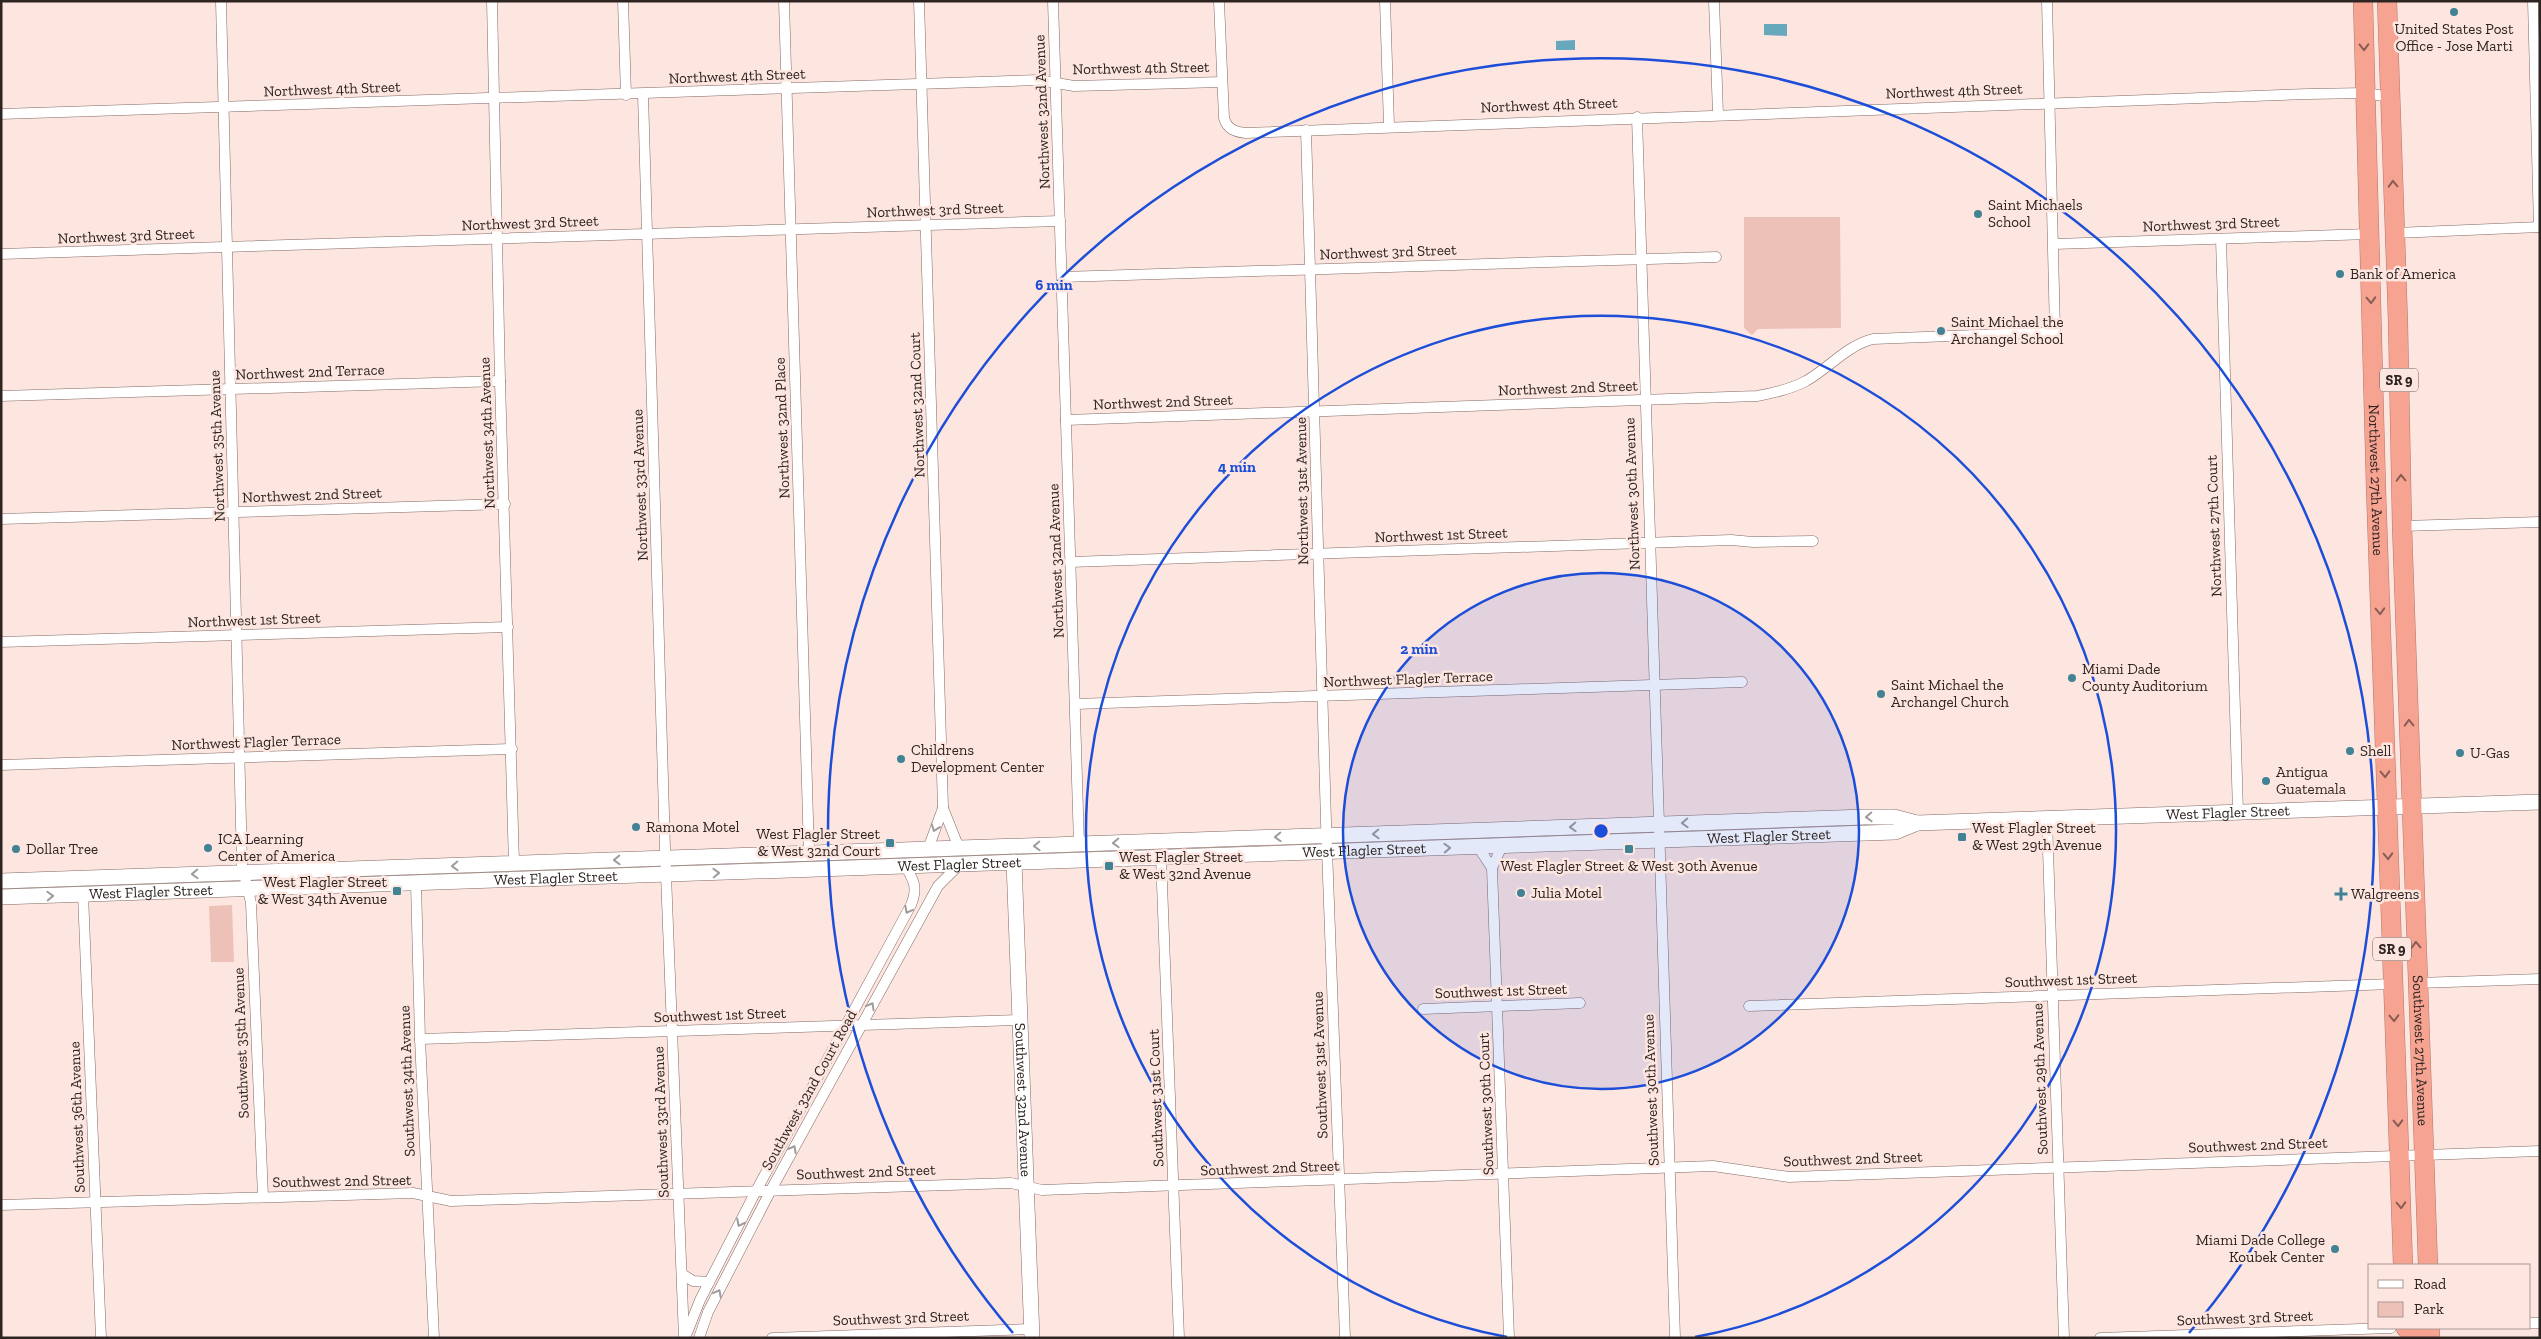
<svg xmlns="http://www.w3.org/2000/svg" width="2541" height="1339" viewBox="0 0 2541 1339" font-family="'Zilla Slab',serif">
<rect width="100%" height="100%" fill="#fde5e0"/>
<g fill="#eec1b8">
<path d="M1744,217H1840L1841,328L1758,329L1752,335L1744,328Z"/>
<path d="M232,905L234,962H211L209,906Z"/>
</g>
<g fill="#67a9bc">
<path d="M1764,24H1787V36L1764,35Z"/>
<path d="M1575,40V50H1556V41Z"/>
</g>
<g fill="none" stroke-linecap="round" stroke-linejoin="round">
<defs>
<g id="street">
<path d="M221,1L242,865L251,903L263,1197"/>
<path d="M492,1L500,381L514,864"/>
<path d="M623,1L626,95"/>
<path d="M784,1L809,853"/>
<path d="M919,1L943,808L959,848"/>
<path d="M1053,1L1079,844"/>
<path d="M1219,1L1224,118C1227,129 1235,132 1246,133L2308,94L2365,93L2390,97"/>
<path d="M1385,1L1389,126"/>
<path d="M1714,1L1718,114"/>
<path d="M2533,1L2539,227"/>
<path d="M643,94L665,849L684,1338"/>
<path d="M1,114L1039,80L1074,86L1222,82"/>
<path d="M1637,117C1648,524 1661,931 1675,1338"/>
<path d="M1306,130L1326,822L1345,1338"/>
<path d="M2395,233L2540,227"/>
<path d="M2221,239L2238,812"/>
<path d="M2054,244L2369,234"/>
<path d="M1,254L1060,221"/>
<path d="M1062,277L1716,257"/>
<path d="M1,396L500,381"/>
<path d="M1066,420L1757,396C1774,393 1791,389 1806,381C1829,368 1846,346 1873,339L2055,332L2047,1"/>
<path d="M1,519L505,504"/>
<path d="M2402,526L2540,522"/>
<path d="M1070,562L1731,540L1753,542L1813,541"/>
<path d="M1,642L508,627"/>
<path d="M1075,704L1742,682"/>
<path d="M1,765L512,749"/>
<path d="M2047,819L2064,1338"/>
<path d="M1478,847L1492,868L1509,1338"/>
<path d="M928,849L943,808"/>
<path d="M1161,857L1179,1338"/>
<path d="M1492,868L1502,846"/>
<path d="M416,883L420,1039L434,1338"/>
<path d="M83,894L101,1338"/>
<path d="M2417,983L2540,979"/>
<path d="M1749,1006L2393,984"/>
<path d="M1423,1009L1580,1003"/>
<path d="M420,1039L1021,1020"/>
<path d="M1,1205L413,1193L451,1201L1011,1183L1042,1190L1713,1166L1789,1177L2540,1151"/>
<path d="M682,1274L693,1281L709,1282"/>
<path d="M2530,1323H2540"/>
<path d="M687,1333L700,1300L756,1191L911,905C918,888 914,880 905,866"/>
<path d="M699,1338L708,1312L771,1190L938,886L959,865"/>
<path d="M772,1338L1031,1329"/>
<path d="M2100,1338L2391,1328"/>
</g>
<g id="secondary">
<path id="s1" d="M1014,862L1032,1338"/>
<path id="s2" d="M1,881L1865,817H1894L1917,823L2540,802"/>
<path id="s3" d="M1,897L1895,832L1917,823"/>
</g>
<g id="highway">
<path id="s4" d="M2363,1L2376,489L2403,1265"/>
<path id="s5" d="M2387,1L2398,322L2402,526L2428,1265"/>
<path d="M2406,1328L2418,1338"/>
<path d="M2430,1328V1338"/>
</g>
</defs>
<use href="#street" stroke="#826964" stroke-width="11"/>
<use href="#secondary" stroke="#826964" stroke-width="16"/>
<use href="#highway" stroke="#b0776a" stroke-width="20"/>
<use href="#street" stroke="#fff" stroke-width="10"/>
<use href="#secondary" stroke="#fff" stroke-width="15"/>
<use href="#highway" stroke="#f6a392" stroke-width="19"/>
</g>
<defs><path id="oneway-chevron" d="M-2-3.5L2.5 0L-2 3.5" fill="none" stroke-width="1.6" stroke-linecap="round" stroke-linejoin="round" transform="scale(1.25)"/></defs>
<g stroke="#885d54">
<use href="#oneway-chevron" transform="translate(2364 47) rotate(89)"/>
<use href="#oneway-chevron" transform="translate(2393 184) rotate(-92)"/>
<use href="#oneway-chevron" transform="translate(2371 300) rotate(88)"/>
<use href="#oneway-chevron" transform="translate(2401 478) rotate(-91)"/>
<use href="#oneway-chevron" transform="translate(2380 611) rotate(88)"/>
<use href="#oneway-chevron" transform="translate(2409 723) rotate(-92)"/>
<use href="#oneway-chevron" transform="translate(2385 774) rotate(88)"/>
<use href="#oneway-chevron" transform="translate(2388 856) rotate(88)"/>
<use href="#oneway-chevron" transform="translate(2416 945) rotate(-92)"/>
<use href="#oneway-chevron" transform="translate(2394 1018) rotate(88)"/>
<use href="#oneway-chevron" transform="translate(2398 1123) rotate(88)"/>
<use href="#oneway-chevron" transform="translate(2401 1205) rotate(88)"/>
</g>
<g stroke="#a19c9b">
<use href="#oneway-chevron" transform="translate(1869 817) rotate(178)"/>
<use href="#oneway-chevron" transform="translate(1685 823) rotate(178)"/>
<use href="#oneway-chevron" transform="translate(1573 827) rotate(178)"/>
<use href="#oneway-chevron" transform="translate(935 828) rotate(110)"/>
<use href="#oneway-chevron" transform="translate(1376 834) rotate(178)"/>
<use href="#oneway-chevron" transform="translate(1278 837) rotate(178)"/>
<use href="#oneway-chevron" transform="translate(1116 843) rotate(178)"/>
<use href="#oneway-chevron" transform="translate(1037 846) rotate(178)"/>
<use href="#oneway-chevron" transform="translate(1447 848) rotate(-2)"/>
<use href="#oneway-chevron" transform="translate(617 860) rotate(178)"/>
<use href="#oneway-chevron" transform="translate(455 866) rotate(178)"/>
<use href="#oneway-chevron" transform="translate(716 873) rotate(-2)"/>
<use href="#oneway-chevron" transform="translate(195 874) rotate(178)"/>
<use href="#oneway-chevron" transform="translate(50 896) rotate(-2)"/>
<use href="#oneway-chevron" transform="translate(908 910) rotate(118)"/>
<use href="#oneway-chevron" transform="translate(871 1006) rotate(-61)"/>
<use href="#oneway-chevron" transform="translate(793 1149) rotate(-62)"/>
<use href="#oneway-chevron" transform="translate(740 1223) rotate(117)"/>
<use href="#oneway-chevron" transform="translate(718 1293) rotate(-62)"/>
</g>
<circle cx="1601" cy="831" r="258" fill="#1d4ed8" fill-opacity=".12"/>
<g fill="none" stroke="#1d4ed8" stroke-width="2.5">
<circle cx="1601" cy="831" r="258"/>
<path d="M1507 1337A515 515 0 1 1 1695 1337"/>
<path d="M1013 1333A773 773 0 1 1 2189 1333"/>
</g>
<g fill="#418295" stroke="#fde5e0" stroke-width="2">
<circle cx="2454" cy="12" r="5"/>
<circle cx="1978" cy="214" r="5"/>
<circle cx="2340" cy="274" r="5"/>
<circle cx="1941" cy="331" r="5"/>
<circle cx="2072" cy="678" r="5"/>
<circle cx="1881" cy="694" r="5"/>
<circle cx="2350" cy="751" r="5"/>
<circle cx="2460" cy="753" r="5"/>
<circle cx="901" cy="759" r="5"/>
<circle cx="2266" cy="781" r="5"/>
<circle cx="636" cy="827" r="5"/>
<rect x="1957" y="832" width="10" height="10" rx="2.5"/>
<rect x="885" y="838" width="10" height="10" rx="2.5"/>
<circle cx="208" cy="848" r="5"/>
<circle cx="16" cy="849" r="5"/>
<rect x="1624" y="844" width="10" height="10" rx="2.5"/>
<rect x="1104" y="861" width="10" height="10" rx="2.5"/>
<rect x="392" y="886" width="10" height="10" rx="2.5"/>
<circle cx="1521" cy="893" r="5"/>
<path d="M2338.5 886.5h5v5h5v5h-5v5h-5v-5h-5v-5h5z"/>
<circle cx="2335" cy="1249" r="5"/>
</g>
<g text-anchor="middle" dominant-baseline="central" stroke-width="5" stroke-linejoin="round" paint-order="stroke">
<g fill="#fde5e0" stroke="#6c5e5a" stroke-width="1">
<rect x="2380" y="368.5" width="38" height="23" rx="4"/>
<rect x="2373" y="937.5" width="38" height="23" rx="4"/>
</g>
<g font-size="14" font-weight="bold" fill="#2e2421">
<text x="2399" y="380">SR 9</text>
<text x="2392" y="949">SR 9</text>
</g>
<g font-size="15" fill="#2e2421" stroke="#fde5e0" text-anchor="start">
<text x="2454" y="29" text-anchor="middle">United States Post<tspan x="2454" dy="17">Office - Jose Marti</tspan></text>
<text x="1988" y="205">Saint Michaels<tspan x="1988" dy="17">School</tspan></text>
<text x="2350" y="274">Bank of America</text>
<text x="1951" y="322">Saint Michael the<tspan x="1951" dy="17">Archangel School</tspan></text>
<text x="2082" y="669">Miami Dade<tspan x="2082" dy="17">County Auditorium</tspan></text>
<text x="1891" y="685">Saint Michael the<tspan x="1891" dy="17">Archangel Church</tspan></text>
<text x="911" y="750">Childrens<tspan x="911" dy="17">Development Center</tspan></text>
<text x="2360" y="751">Shell</text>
<text x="2470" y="753">U-Gas</text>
<text x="2276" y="772">Antigua<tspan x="2276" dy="17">Guatemala</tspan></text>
<text x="646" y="827">Ramona Motel</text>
<text x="1972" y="828">West Flagler Street<tspan x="1972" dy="17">&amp; West 29th Avenue</tspan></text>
<text x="880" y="834" text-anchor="end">West Flagler Street<tspan x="880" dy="17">&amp; West 32nd Court</tspan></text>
<text x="218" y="839">ICA Learning<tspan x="218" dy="17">Center of America</tspan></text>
<text x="26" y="849">Dollar Tree</text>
<text x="1119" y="857">West Flagler Street<tspan x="1119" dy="17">&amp; West 32nd Avenue</tspan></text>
<text x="1629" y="866" text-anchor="middle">West Flagler Street &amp; West 30th Avenue</text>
<text x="387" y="882" text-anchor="end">West Flagler Street<tspan x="387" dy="17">&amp; West 34th Avenue</tspan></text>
<text x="1531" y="893">Julia Motel</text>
<text x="2351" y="894">Walgreens</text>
<text x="2325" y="1240" text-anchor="end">Miami Dade College<tspan x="2325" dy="17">Koubek Center</tspan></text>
</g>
<g font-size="15" fill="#2e2421" stroke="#fde5e0">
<text transform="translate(1141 68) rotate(-1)">Northwest 4th Street</text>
<text transform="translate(737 76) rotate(-2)">Northwest 4th Street</text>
<text transform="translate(332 89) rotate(-2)">Northwest 4th Street</text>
<text transform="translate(1954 91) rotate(-2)">Northwest 4th Street</text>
<text transform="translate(1549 105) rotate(-2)">Northwest 4th Street</text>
<text transform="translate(1042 112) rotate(-92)">Northwest 32nd Avenue</text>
<text transform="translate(935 210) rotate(-2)">Northwest 3rd Street</text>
<text transform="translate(530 223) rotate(-2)">Northwest 3rd Street</text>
<text transform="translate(2211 224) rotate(-2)">Northwest 3rd Street</text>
<text transform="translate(126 236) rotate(-2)">Northwest 3rd Street</text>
<text transform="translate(1388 252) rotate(-2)">Northwest 3rd Street</text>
<text transform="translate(310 372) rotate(-2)">Northwest 2nd Terrace</text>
<text transform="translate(1568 388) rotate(-2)">Northwest 2nd Street</text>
<text transform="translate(1163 402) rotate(-2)">Northwest 2nd Street</text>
<text transform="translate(917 405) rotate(-92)">Northwest 32nd Court</text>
<text transform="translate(782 428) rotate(-92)">Northwest 32nd Place</text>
<text transform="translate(487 433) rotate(-92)">Northwest 34th Avenue</text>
<text transform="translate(217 446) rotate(-92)">Northwest 35th Avenue</text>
<text stroke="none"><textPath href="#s4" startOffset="479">Northwest 27th Avenue</textPath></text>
<text transform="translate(640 485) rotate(-92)">Northwest 33rd Avenue</text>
<text transform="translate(1302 491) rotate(-91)">Northwest 31st Avenue</text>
<text transform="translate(1632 494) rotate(-92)">Northwest 30th Avenue</text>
<text transform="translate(312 495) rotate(-2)">Northwest 2nd Street</text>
<text transform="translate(2214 526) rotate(-92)">Northwest 27th Court</text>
<text transform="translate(1441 535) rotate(-2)">Northwest 1st Street</text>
<text transform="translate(1056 561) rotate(-92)">Northwest 32nd Avenue</text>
<text transform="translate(254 620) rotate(-2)">Northwest 1st Street</text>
<text transform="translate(1408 679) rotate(-2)">Northwest Flagler Terrace</text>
<text transform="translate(256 742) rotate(-2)">Northwest Flagler Terrace</text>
<text stroke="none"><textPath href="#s2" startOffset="2229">West Flagler Street</textPath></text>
<text stroke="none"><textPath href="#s3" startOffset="1769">West Flagler Street</textPath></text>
<text stroke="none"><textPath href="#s3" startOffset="1364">West Flagler Street</textPath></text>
<text stroke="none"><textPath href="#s3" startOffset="959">West Flagler Street</textPath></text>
<text stroke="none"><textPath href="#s3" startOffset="555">West Flagler Street</textPath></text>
<text stroke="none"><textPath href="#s3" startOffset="150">West Flagler Street</textPath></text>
<text transform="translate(2071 980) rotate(-2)">Southwest 1st Street</text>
<text transform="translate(1501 991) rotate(-2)">Southwest 1st Street</text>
<text transform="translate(720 1015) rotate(-2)">Southwest 1st Street</text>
<text transform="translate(241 1043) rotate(-92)">Southwest 35th Avenue</text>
<text stroke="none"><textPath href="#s5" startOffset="1050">Southwest 27th Avenue</textPath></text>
<text transform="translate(1320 1065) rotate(-92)">Southwest 31st Avenue</text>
<text transform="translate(2040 1079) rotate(-92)">Southwest 29th Avenue</text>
<text transform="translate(407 1081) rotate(-92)">Southwest 34th Avenue</text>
<text transform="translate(809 1090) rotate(-61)">Southwest 32nd Court Road</text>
<text transform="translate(1651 1090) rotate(-92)">Southwest 30th Avenue</text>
<text transform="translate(1156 1098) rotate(-92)">Southwest 31st Court</text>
<text stroke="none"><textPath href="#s1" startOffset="238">Southwest 32nd Avenue</textPath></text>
<text transform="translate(1486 1104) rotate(-92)">Southwest 30th Court</text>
<text transform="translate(77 1117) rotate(-92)">Southwest 36th Avenue</text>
<text transform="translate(661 1122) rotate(-92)">Southwest 33rd Avenue</text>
<text transform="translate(2258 1145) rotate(-2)">Southwest 2nd Street</text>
<text transform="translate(1853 1159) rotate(-2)">Southwest 2nd Street</text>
<text transform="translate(1270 1168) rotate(-2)">Southwest 2nd Street</text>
<text transform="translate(866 1172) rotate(-2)">Southwest 2nd Street</text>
<text transform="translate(342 1181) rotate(-1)">Southwest 2nd Street</text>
<text transform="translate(901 1318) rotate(-2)">Southwest 3rd Street</text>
<text transform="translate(2245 1318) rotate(-2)">Southwest 3rd Street</text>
</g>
</g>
<circle cx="1601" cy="831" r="8" fill="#1d4ed8" stroke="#fde5e0" stroke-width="2.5"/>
<g font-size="15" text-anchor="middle" font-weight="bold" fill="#1d4ed8" stroke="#fde5e0" stroke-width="5" stroke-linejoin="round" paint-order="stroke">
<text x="1054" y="290">6 min</text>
<text x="1237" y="472">4 min</text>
<text x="1419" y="654">2 min</text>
</g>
<rect width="2541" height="1339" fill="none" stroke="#2e2421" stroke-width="5"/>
<rect x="2368" y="1264" width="162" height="65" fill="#fde5e0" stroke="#aa9894"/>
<rect x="2378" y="1280" width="25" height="8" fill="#ffffff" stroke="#aa9894"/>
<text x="2414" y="1289" font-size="15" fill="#2e2421">Road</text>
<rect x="2378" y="1302" width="25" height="15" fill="#eec1b8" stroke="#aa9894"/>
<text x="2414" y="1314" font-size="15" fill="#2e2421">Park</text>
</svg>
